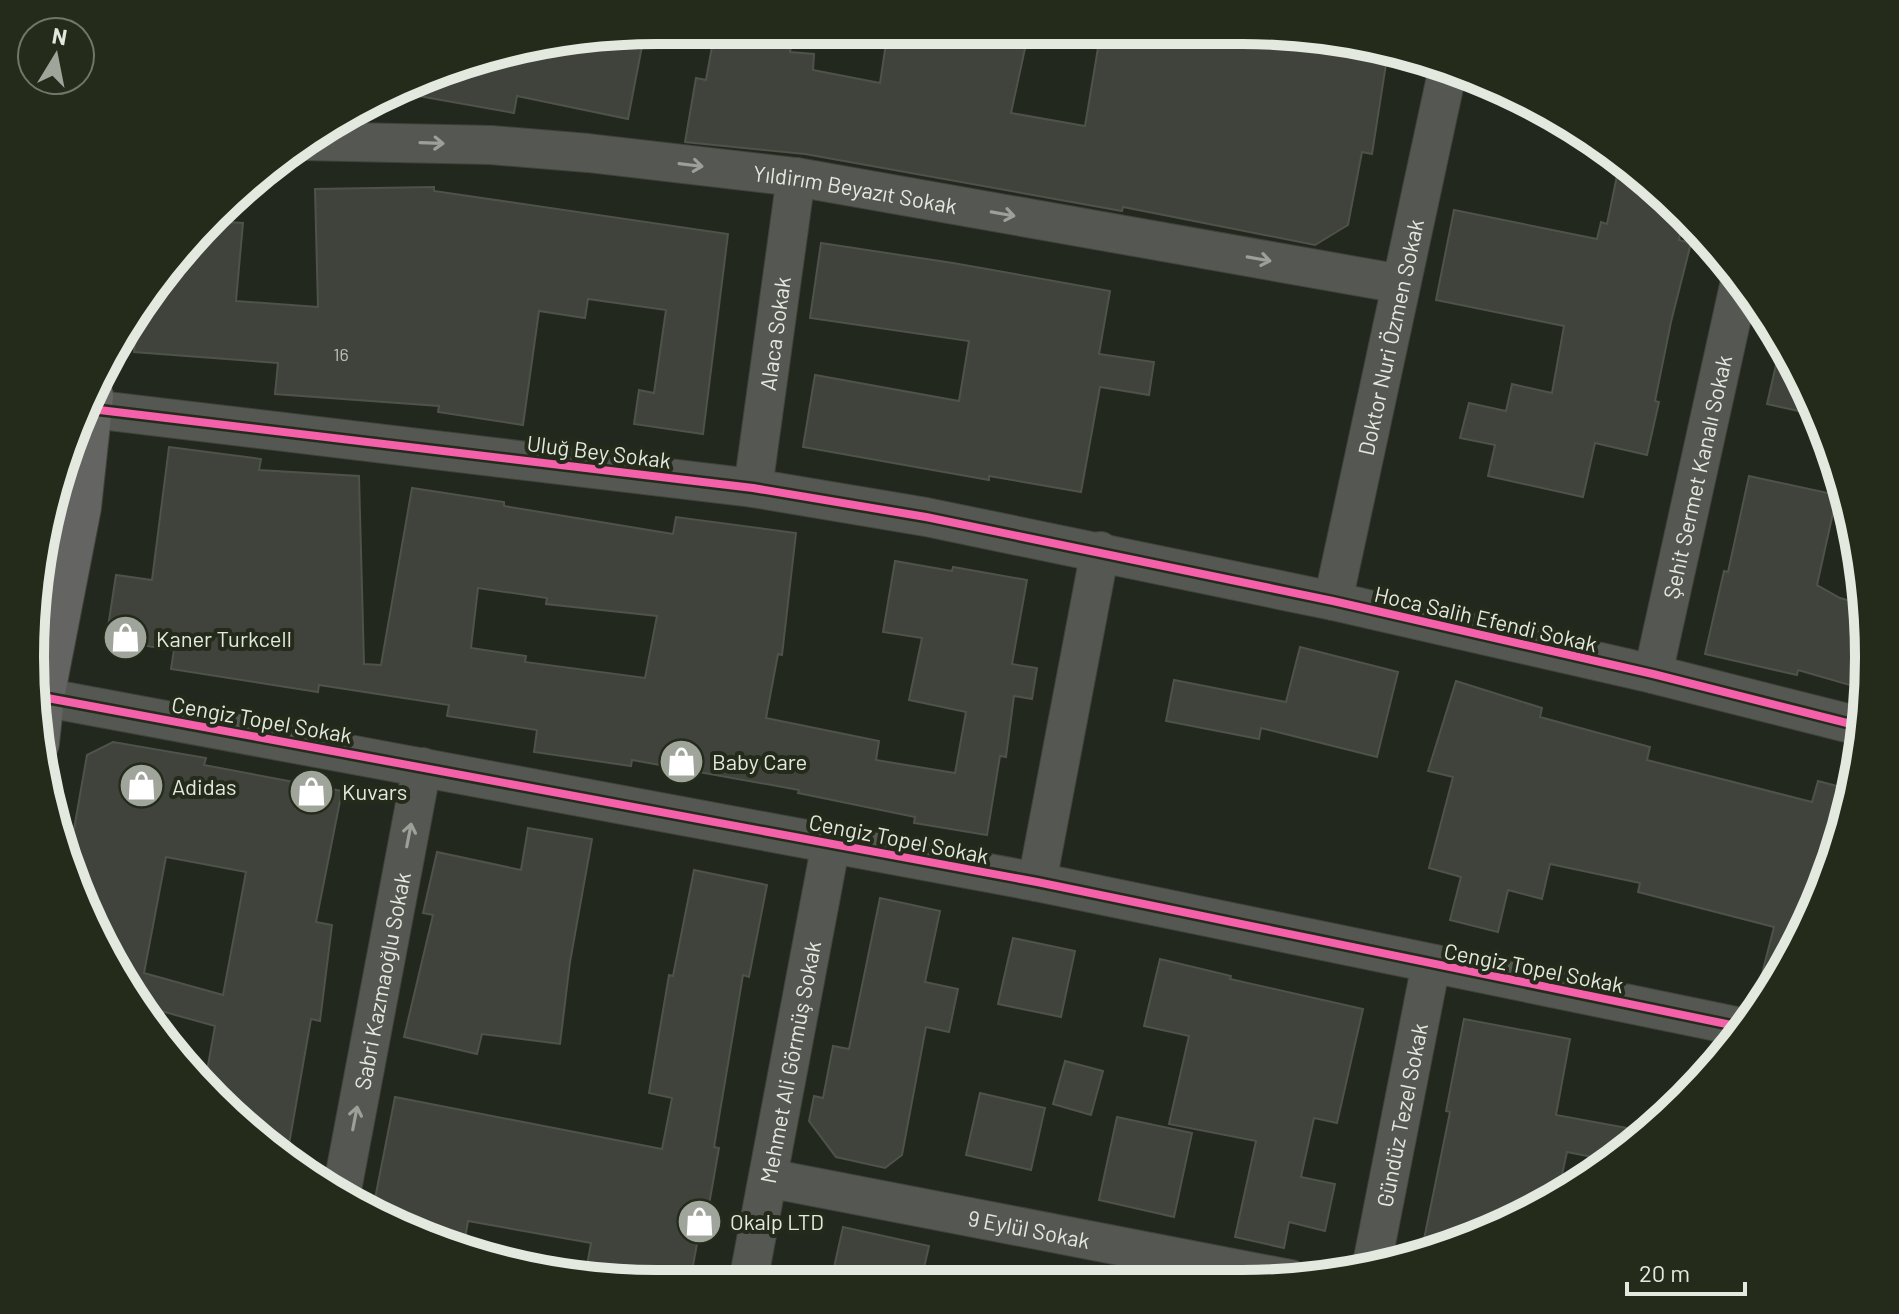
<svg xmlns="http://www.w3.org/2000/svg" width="1899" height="1314" viewBox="0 0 1899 1314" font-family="Barlow,sans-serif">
<rect width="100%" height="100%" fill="#23281e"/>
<g fill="#40433c" stroke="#4e524a" stroke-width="2" fill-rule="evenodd">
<path d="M715,30H794L790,52L814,54L813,70L880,83L888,30H1029L1011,113L1085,126L1101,30H1242L1315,37L1377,47L1388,51L1372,154L1362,152L1348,225L1315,245L1123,207L1122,211L805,154L685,142L696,78L706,80Z"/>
<path d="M614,36L643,41L628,119L517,96L514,113L402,93L494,52Z"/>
<path d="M1619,166L1683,219L1679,240L1691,243L1671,322L1655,401L1659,402L1647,455L1595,443L1583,497L1488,476L1495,445L1460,438L1469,403L1506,411L1512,384L1552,393L1564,326L1436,300L1454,210L1597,239L1601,222L1607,224Z"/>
<path d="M434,187V191L728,234L703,434L634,424L639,390L654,393L666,310L588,299L585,318L539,311L523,425L438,412L439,406L275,394L278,363L134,352L137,322L185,244L212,221L243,223L236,301L318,307L315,189Z"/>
<path d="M821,243L953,263L1110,291L1099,354L1154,362L1149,395L1100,387L1081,492L989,476V480L803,447L815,375L959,401L969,341L810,318Z"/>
<path d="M1782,339L1785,343L1817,415L1767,404Z"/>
<path d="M169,447L261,459L259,470L359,476L364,664L381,665L412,488L504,502V506L673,534L676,517L796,533L782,655L778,654L766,718L879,741L876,760L955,773L966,712L909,700L922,638L883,632L895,561L952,571L953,567L1027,580L1012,664L1037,668L1032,699L1014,696L1006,757L1000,756L987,835L914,823L915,817L798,793L799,790L632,760L631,766L534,752L537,730L447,716L449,705L319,685L318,692L171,669L174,650L106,640L116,575L152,580ZM478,588L547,598L546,604L657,616L645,678L525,662L526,656L471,648Z"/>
<path d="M1749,476L1837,495L1817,585L1840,598L1865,605L1867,690L1798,670L1797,675L1705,654L1724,571L1728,572Z"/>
<path d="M1300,647L1398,672L1377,757L1261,728L1259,739L1166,721L1174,680L1286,702Z"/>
<path d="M1456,681L1542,708L1540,717L1650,747L1647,760L1812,802L1818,781L1852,790L1848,819L1805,934L1761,1004L1755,1001L1774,927L1638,892L1640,883L1550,864L1542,899L1508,890L1498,932L1450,920L1461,877L1429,868L1453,777L1428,771Z"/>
<path d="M113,742L206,758L204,765L342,791L316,922L332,925L320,1021L311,1019L288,1150L266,1146L204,1088L215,1026L143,1006L94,934L70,852L87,755ZM166,857L246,872L223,995L144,973Z"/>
<path d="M528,828L592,839L570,962L560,1044L482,1034L477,1054L404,1037L433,915L423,913L437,852L521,870Z"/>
<path d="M694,870L767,885L749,977L743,975L714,1147L719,1148L703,1239L698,1238L690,1282L616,1283L585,1277L591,1243L468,1221L463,1251L372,1214L395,1097L662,1149L672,1098L649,1093L669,975L673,976Z"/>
<path d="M880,898L940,911L925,982L958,989L949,1032L926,1027L902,1155L885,1168L836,1157L809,1121L814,1096L823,1098L833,1046L849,1049Z"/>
<path d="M1013,938L1075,951L1061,1017L998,1004Z"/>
<path d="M1160,959L1231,976L1230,979L1363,1009L1337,1123L1314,1118L1301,1177L1335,1184L1325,1231L1289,1222L1284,1248L1235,1237L1256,1141L1169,1124L1189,1036L1144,1026Z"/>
<path d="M1464,1019L1570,1039L1556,1115L1649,1132L1607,1160L1567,1152L1558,1193L1519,1220L1422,1249L1450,1112L1446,1111Z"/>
<path d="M1065,1061L1103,1071L1091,1115L1053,1104Z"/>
<path d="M980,1093L1045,1108L1031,1170L966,1155Z"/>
<path d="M1117,1117L1192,1133L1174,1217L1099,1200Z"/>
<path d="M843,1227L929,1246L921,1281H831Z"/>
</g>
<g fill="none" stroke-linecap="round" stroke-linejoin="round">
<defs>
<g id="minor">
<path id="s1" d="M302,141L491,145L588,153L796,177L1401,284"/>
<path d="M91,409L753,488L926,517L1333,601L1653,674L1863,727"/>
<path id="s2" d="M753,488L796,177"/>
<path id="s3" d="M1333,601L1447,73"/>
<path id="s4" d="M1653,674L1740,281"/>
<path d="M42,697L1037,882L1746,1028"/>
<path d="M1037,882L1100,551"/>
<path id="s5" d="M768,1178L1290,1279"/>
<path id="s6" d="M341,1195L422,767"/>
<path id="s7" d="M1372,1264L1431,964"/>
<path id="s8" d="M748,1282L831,843"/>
</g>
<path id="primary" d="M37,743L42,697L79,507L91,396"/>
</defs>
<use href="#minor" stroke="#40433c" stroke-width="40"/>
<use href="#primary" stroke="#40433c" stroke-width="46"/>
<use href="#minor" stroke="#555852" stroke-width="38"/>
<use href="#primary" stroke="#646463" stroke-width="44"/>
<defs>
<g id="cycleway">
<path d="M91,409L753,488L926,517L1333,601L1653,674L1863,727"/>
<path d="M42,697L1037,882L1746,1028"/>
</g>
</defs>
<use href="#cycleway" stroke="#242b1b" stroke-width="13"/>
<use href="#cycleway" stroke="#f560ab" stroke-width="8"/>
</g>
<defs><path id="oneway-shaft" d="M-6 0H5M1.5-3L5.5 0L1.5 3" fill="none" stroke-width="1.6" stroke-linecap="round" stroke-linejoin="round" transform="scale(2)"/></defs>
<g stroke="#9ca098">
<use href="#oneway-shaft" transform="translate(432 143) rotate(2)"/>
<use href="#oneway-shaft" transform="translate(691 165) rotate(7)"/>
<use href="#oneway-shaft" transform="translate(1003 214) rotate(10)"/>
<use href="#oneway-shaft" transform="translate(1259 259) rotate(10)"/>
<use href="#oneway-shaft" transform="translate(409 835) rotate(-79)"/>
<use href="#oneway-shaft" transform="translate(355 1118) rotate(-79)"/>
</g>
<defs>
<symbol id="shop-disc" viewBox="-11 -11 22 22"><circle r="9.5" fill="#a0a59b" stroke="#242b1b"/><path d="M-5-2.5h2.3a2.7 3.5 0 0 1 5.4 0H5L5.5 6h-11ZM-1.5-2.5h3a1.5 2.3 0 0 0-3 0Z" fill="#fff"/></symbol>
</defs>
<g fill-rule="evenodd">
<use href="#shop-disc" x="100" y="612" width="51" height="51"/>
<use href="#shop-disc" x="656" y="736" width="51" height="51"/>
<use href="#shop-disc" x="116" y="760" width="51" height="51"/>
<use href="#shop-disc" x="286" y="766" width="51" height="51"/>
<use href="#shop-disc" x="674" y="1196" width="51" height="51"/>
</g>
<g text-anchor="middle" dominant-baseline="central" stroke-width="8" stroke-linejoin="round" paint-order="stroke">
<g font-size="18" fill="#bac0b6">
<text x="341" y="354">16</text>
</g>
<g font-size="22" fill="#e3e9de" stroke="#242b1b">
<text stroke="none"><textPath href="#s1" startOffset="556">Yıldirım Beyazıt Sokak</textPath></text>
<text stroke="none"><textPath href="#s2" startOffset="156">Alaca Sokak</textPath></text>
<text stroke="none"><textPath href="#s3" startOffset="270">Doktor Nuri Özmen Sokak</textPath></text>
<text transform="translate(599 451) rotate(7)">Uluğ Bey Sokak</text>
<text stroke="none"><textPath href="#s4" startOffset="202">Şehit Sermet Kanalı Sokak</textPath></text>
<text transform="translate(1486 618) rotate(13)">Hoca Salih Efendi Sokak</text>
<text transform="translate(262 719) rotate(10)">Cengiz Topel Sokak</text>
<text transform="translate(899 838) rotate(11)">Cengiz Topel Sokak</text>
<text transform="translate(1534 967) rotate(11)">Cengiz Topel Sokak</text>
<text stroke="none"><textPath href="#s6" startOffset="218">Sabri Kazmaoğlu Sokak</textPath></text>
<text stroke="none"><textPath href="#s8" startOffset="224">Mehmet Ali Görmüş Sokak</textPath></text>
<text stroke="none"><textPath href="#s7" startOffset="152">Gündüz Tezel Sokak</textPath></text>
<text stroke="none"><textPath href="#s5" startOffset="266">9 Eylül Sokak</textPath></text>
</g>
<g font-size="22" fill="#e3e9de" stroke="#242b1b" text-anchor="start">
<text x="156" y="638">Kaner Turkcell</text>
<text x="712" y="761">Baby Care</text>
<text x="172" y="786">Adidas</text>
<text x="342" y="791">Kuvars</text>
<text x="730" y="1221">Okalp LTD</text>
</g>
</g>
<path d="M0 0H1899V1314H0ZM657 44H1242A613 613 0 0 1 1855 657V657A613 613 0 0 1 1242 1270H657A613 613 0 0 1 44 657V657A613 613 0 0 1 657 44Z" fill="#242b1b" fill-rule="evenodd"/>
<path fill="none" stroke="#e3e9de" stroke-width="10" d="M657 44H1242A613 613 0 0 1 1855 657V657A613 613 0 0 1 1242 1270H657A613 613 0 0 1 44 657V657A613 613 0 0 1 657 44Z"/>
<g transform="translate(56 56) rotate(10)"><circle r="38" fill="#242b1b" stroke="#707769" stroke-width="2"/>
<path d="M0-6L14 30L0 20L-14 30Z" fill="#a0a59b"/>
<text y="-12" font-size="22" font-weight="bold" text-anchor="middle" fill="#e3e9de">N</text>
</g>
<path d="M1627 1282v12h118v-12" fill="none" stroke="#e3e9de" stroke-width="4"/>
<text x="1639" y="1282" font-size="24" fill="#e3e9de" stroke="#242b1b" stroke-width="6" paint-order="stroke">20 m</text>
</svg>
